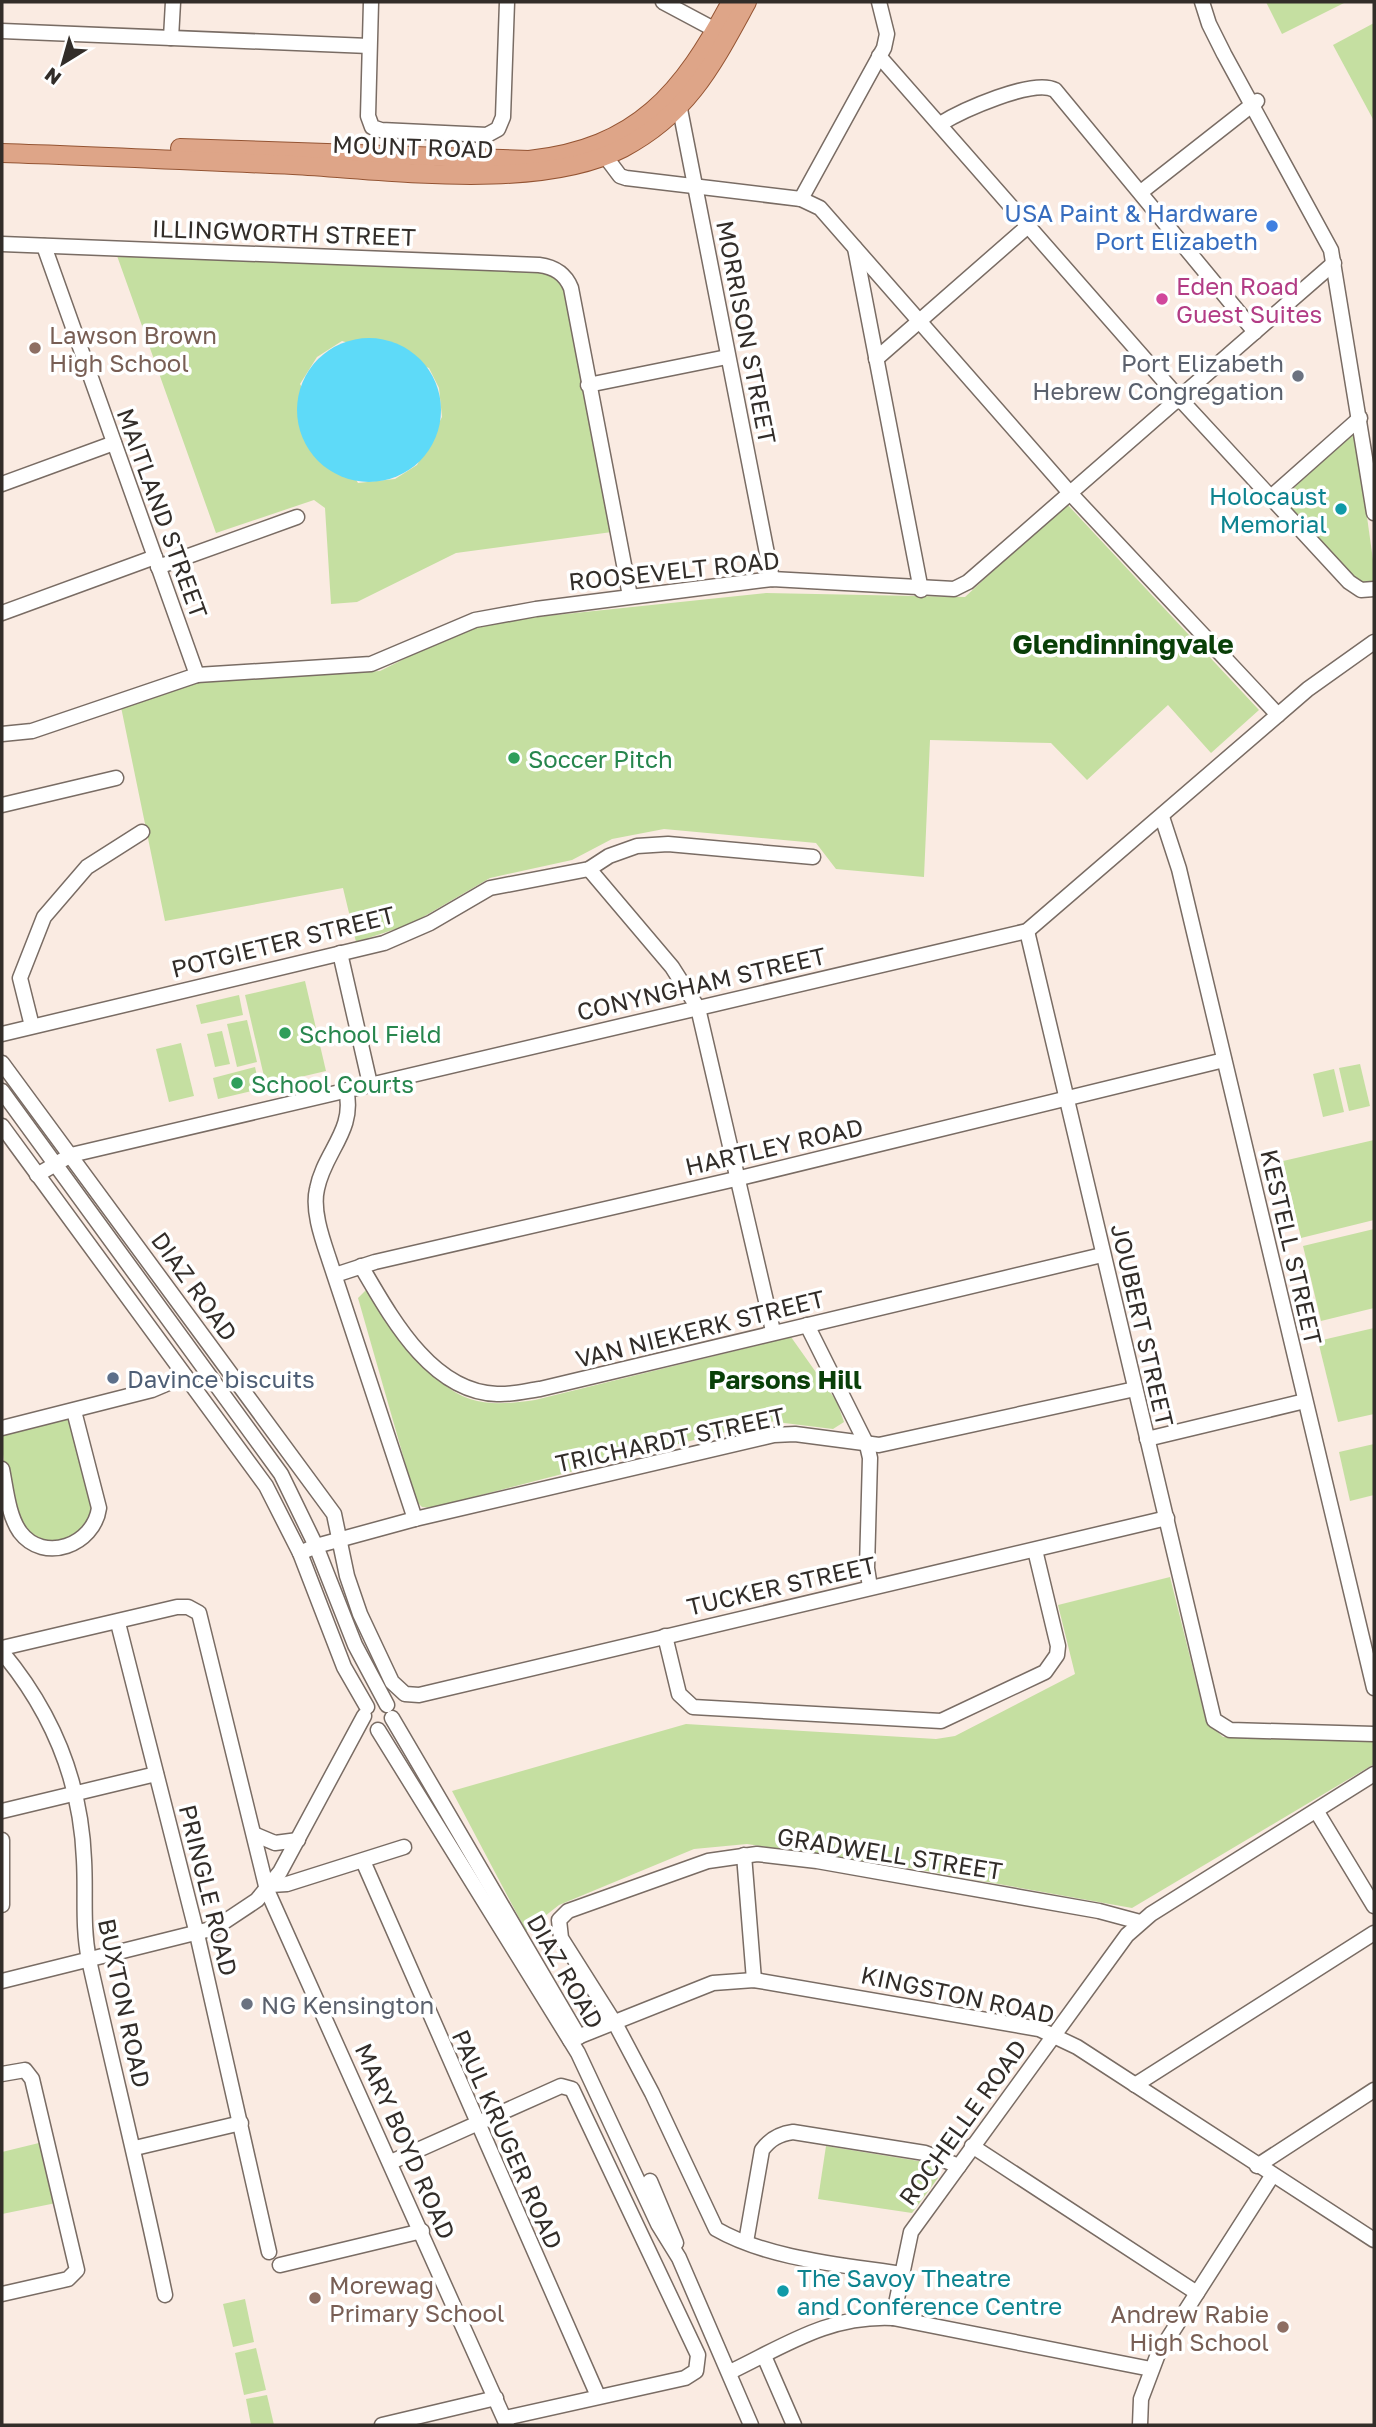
<svg xmlns="http://www.w3.org/2000/svg" width="1376" height="2427" viewBox="0 0 1376 2427" font-family="'Golos Text',sans-serif">
<rect width="100%" height="100%" fill="#faebe2"/>
<g fill="#c5dfa1" fill-rule="evenodd">
<path d="M1266,2H1346L1282,34Z"/>
<path d="M1374,23V121L1333,45Z"/>
<path d="M116,253L543,270L554,274L565,285L612,532L456,553L357,602L331,604L325,508L314,500L216,533ZM342,341L429,368L439,388L442,417L417,465L395,479L358,483L300,384L317,357Z"/>
<path d="M1355,431L1374,567V584L1358,586L1282,499Z"/>
<path d="M1066,503L1259,710L1211,753L1168,705L1087,780L1051,743L930,740L924,877L836,869L816,843L664,829L612,839L572,860L490,878L411,924L356,942L343,888L165,921L121,707L191,683L380,671L442,640L489,622L766,593L965,597Z"/>
<path d="M305,981L326,1071L266,1085L245,995Z"/>
<path d="M239,995L243,1015L201,1024L196,1005Z"/>
<path d="M247,1020L257,1062L237,1067L227,1024Z"/>
<path d="M222,1031L230,1064L215,1067L207,1034Z"/>
<path d="M181,1043L194,1096L169,1102L156,1049Z"/>
<path d="M1360,1064L1370,1106L1349,1111L1339,1068Z"/>
<path d="M255,1067L260,1089L218,1099L213,1078Z"/>
<path d="M1334,1069L1344,1112L1323,1117L1313,1074Z"/>
<path d="M1374,1140V1220L1301,1238L1283,1161Z"/>
<path d="M1374,1229V1308L1321,1321L1303,1246Z"/>
<path d="M367,1289C392,1322 429,1386 470,1399C491,1406 513,1403 535,1400L791,1337L837,1402L844,1422L833,1429L768,1421L431,1508L422,1507L416,1501L358,1298Z"/>
<path d="M1374,1328V1414L1338,1422L1318,1341Z"/>
<path d="M68,1418L95,1513C90,1519 85,1531 78,1535C75,1538 67,1539 63,1540C14,1556 2,1468 2,1434Z"/>
<path d="M1374,1444V1495L1350,1501L1339,1452Z"/>
<path d="M1170,1577L1206,1721L1223,1737L1371,1740L1374,1741V1764L1132,1908L904,1867L747,1844L694,1849L559,1905L526,1931L452,1791L686,1724L936,1739L955,1736L1075,1674L1058,1605Z"/>
<path d="M43,2142L56,2203L2,2214V2152Z"/>
<path d="M826,2146L931,2163L938,2178L912,2213L818,2199Z"/>
<path d="M245,2299L254,2342L233,2347L223,2304Z"/>
<path d="M256,2348L266,2390L244,2395L235,2353Z"/>
<path d="M267,2395L274,2425H251L246,2399Z"/>
</g>
<circle fill="#5edaf8" cx="369" cy="410" r="72"/>
<g fill="none" stroke-linecap="round" stroke-linejoin="round">
<defs>
<g id="minor">
<path d="M371,2L368,116L372,127L381,130L487,135L498,129L503,117L507,2"/>
<path d="M663,2L723,34"/>
<path d="M1202,2L1209,24L1224,54L1331,250L1374,513"/>
<path d="M2,31L369,46"/>
<path d="M171,38L173,2"/>
<path d="M879,56L1179,398L1349,582L1361,590L1374,589"/>
<path d="M675,101L680,109L772,579"/>
<path d="M940,124C961,111 1033,78 1055,90L1255,332"/>
<path d="M599,148L620,176L626,178L801,199L820,208L1070,493L1278,715"/>
<path d="M1141,192L1257,101"/>
<path d="M801,199L884,48L887,34L879,2"/>
<path d="M2,244L539,265C554,267 565,273 571,288L630,596"/>
<path d="M44,246L197,675"/>
<path d="M855,248L921,590"/>
<path d="M876,359L1028,226"/>
<path d="M588,385L727,357"/>
<path d="M2,484L114,443"/>
<path d="M1271,497L1360,418"/>
<path d="M158,567L297,517"/>
<path d="M2,613L155,557"/>
<path d="M2,734L32,731L197,675L371,664L475,620L536,609L772,579L954,589L968,582L1334,263"/>
<path d="M2,805L116,778"/>
<path d="M1162,817L1179,869L1374,1688"/>
<path d="M589,869L672,967L698,1008L773,1331"/>
<path d="M1027,931L1214,1720L1230,1730L1374,1734"/>
<path d="M340,953L370,1084"/>
<path d="M32,1026L20,978L44,917L87,867L142,832"/>
<path d="M2,1034L384,943L430,923L490,888L589,869L609,856L637,846L668,844L813,857"/>
<path d="M2,1063L334,1514L347,1576L360,1614L392,1682L405,1694L419,1695L1167,1518"/>
<path d="M346,1090C356,1130 324,1152 317,1189C312,1210 322,1238 329,1259L415,1519"/>
<path d="M2,1091L281,1474L316,1546L355,1645L387,1705"/>
<path d="M2,1126L266,1486L300,1553L344,1667L367,1707"/>
<path d="M37,1175L71,1155L1027,931L1308,689L1374,642"/>
<path d="M361,1266C391,1317 431,1392 497,1394C511,1395 526,1391 540,1389L1102,1255"/>
<path d="M335,1275L375,1262L740,1178L1224,1060"/>
<path d="M807,1325L867,1445L870,1458L867,1568L870,1587"/>
<path d="M2,1428L152,1390L185,1376"/>
<path d="M1147,1439L1305,1401"/>
<path d="M2,1469C6,1488 8,1515 20,1532C44,1564 94,1545 99,1508L74,1411"/>
<path d="M300,1553L316,1546L415,1519L774,1435L795,1434L879,1445L1135,1389"/>
<path d="M118,1623L197,1934L269,2252"/>
<path d="M665,1636L679,1694L693,1707L941,1721L1045,1672L1057,1655L1058,1646L1035,1550"/>
<path d="M2,1648L177,1607H188L199,1613L267,1890L507,2425"/>
<path d="M2,1652C52,1712 81,1782 84,1860C86,1894 82,1925 89,1960C114,2072 142,2183 165,2295"/>
<path d="M392,1718L579,2037"/>
<path d="M378,1730L578,2053L658,2224L679,2258L751,2425"/>
<path d="M2,1811L156,1774"/>
<path d="M1317,1812L1374,1906"/>
<path d="M256,1835L275,1843L298,1840"/>
<path d="M2,1840V1905"/>
<path d="M744,1855L754,1980"/>
<path d="M363,1861L598,2396"/>
<path d="M271,1885L287,1884L404,1847"/>
<path d="M2,1981L215,1928L257,1900L280,1872L364,1716"/>
<path d="M570,2040L713,1983L754,1980L1039,2029L1077,2047L1374,2240"/>
<path d="M2,2074L25,2070L32,2079L77,2270L68,2279L2,2294"/>
<path d="M1135,2085L1374,1933"/>
<path d="M972,2146L1197,2293"/>
<path d="M135,2148L241,2123"/>
<path d="M391,2162L561,2086L572,2089L698,2355L696,2371L685,2378L505,2418"/>
<path d="M1257,2166L1374,2090"/>
<path d="M650,2181L676,2243"/>
<path d="M746,2242L762,2150C770,2139 779,2134 793,2132L925,2153L959,2166"/>
<path d="M280,2265L422,2231"/>
<path d="M902,2274C843,2265 768,2259 716,2229L652,2093L616,2025L561,1938L559,1920L568,1911L708,1861L757,1854L817,1861L1099,1911L1140,1922"/>
<path d="M893,2318L911,2232L1127,1935L1151,1914L1374,1774"/>
<path d="M764,2356L794,2425"/>
<path d="M730,2372C786,2345 829,2315 893,2318L1151,2369"/>
<path d="M382,2425L496,2398"/>
<path d="M1140,2425L1141,2399L1158,2354L1272,2176"/>
</g>
<g id="major">
<path d="M180,148L529,160C638,148 682,93 731,2"/>
<path d="M2,153C99,156 196,161 293,165C388,170 538,192 623,148C689,113 713,64 747,2"/>
</g>
</defs>
<use href="#minor" stroke="#796c64" stroke-width="17"/>
<use href="#major" stroke="#945433" stroke-width="20"/>
<use href="#minor" stroke="#fff" stroke-width="14"/>
<use href="#major" stroke="#dea588" stroke-width="18"/>
</g>
<circle fill="#3f7fe0" stroke="#fff" stroke-width="2.5" cx="1272" cy="226" r="7"/>
<circle fill="#d1479c" stroke="#fff" stroke-width="2.5" cx="1162" cy="299" r="7"/>
<g fill="#8d6e63" stroke="#fff" stroke-width="2.5">
<circle cx="35" cy="348" r="7"/>
<circle cx="315" cy="2298" r="7"/>
<circle cx="1283" cy="2327" r="7"/>
</g>
<g fill="#6b7280" stroke="#fff" stroke-width="2.5">
<circle cx="1298" cy="376" r="7"/>
<circle cx="247" cy="2004" r="7"/>
</g>
<g fill="#0f9aa8" stroke="#fff" stroke-width="2.5">
<circle cx="1341" cy="509" r="7"/>
<circle cx="783" cy="2291" r="7"/>
</g>
<g fill="#2e9e5b" stroke="#fff" stroke-width="2.5">
<circle cx="514" cy="758" r="7"/>
<circle cx="285" cy="1033" r="7"/>
<circle cx="237" cy="1083" r="7"/>
</g>
<circle fill="#5c6f8a" stroke="#fff" stroke-width="2.5" cx="113" cy="1378" r="7"/>
<g text-anchor="middle" dominant-baseline="central" stroke-width="7" stroke-linejoin="round" paint-order="stroke">
<g font-size="24" fill="#322d29" stroke="#fff">
<text transform="translate(413 146) rotate(2)">MOUNT ROAD</text>
<text transform="translate(284 232) rotate(2)">ILLINGWORTH STREET</text>
<text transform="translate(747 332) rotate(79)">MORRISON STREET</text>
<text transform="translate(163 513) rotate(70)">MAITLAND STREET</text>
<text transform="translate(674 570) rotate(-6)">ROOSEVELT ROAD</text>
<text transform="translate(283 941) rotate(-14)">POTGIETER STREET</text>
<text transform="translate(701 983) rotate(-13)">CONYNGHAM STREET</text>
<text transform="translate(774 1146) rotate(-13)">HARTLEY ROAD</text>
<text transform="translate(1292 1247) rotate(77)">KESTELL STREET</text>
<text transform="translate(195 1286) rotate(54)">DIAZ ROAD</text>
<text transform="translate(1143 1325) rotate(77)">JOUBERT STREET</text>
<text transform="translate(700 1328) rotate(-14)">VAN NIEKERK STREET</text>
<text transform="translate(670 1439) rotate(-12)">TRICHARDT STREET</text>
<text transform="translate(781 1585) rotate(-13)">TUCKER STREET</text>
<text transform="translate(890 1853) rotate(9)">GRADWELL STREET</text>
<text transform="translate(209 1890) rotate(76)">PRINGLE ROAD</text>
<text transform="translate(566 1971) rotate(60)">DIAZ ROAD</text>
<text transform="translate(958 1994) rotate(12)">KINGSTON ROAD</text>
<text transform="translate(125 2003) rotate(78)">BUXTON ROAD</text>
<text transform="translate(962 2122) rotate(-54)">ROCHELLE ROAD</text>
<text transform="translate(508 2139) rotate(66)">PAUL KRUGER ROAD</text>
<text transform="translate(406 2141) rotate(66)">MARY BOYD ROAD</text>
</g>
<g font-size="24" fill="#366cbe" stroke="#fff" text-anchor="end">
<text x="1258" y="212">USA Paint &amp; Hardware<tspan x="1258" dy="28">Port Elizabeth</tspan></text>
</g>
<g font-size="24" fill="#b23c85" stroke="#fff" text-anchor="start">
<text x="1176" y="285">Eden Road<tspan x="1176" dy="28">Guest Suites</tspan></text>
</g>
<g font-size="24" fill="#785e54" stroke="#fff" text-anchor="start">
<text x="49" y="334">Lawson Brown<tspan x="49" dy="28">High School</tspan></text>
<text x="329" y="2284">Morewag<tspan x="329" dy="28">Primary School</tspan></text>
<text x="1269" y="2313" text-anchor="end">Andrew Rabie<tspan x="1269" dy="28">High School</tspan></text>
</g>
<g font-size="24" fill="#5b616d" stroke="#fff" text-anchor="end">
<text x="1284" y="362">Port Elizabeth<tspan x="1284" dy="28">Hebrew Congregation</tspan></text>
<text x="261" y="2004" text-anchor="start">NG Kensington</text>
</g>
<g font-size="24" fill="#0d838f" stroke="#fff" text-anchor="end">
<text x="1327" y="495">Holocaust<tspan x="1327" dy="28">Memorial</tspan></text>
<text x="797" y="2277" text-anchor="start">The Savoy Theatre<tspan x="797" dy="28">and Conference Centre</tspan></text>
</g>
<g font-size="24" fill="#27864d" stroke="#fff" text-anchor="start">
<text x="528" y="758">Soccer Pitch</text>
<text x="299" y="1033">School Field</text>
<text x="251" y="1083">School Courts</text>
</g>
<g font-size="24" fill="#4e5e75" stroke="#fff" text-anchor="start">
<text x="127" y="1378">Davince biscuits</text>
</g>
<g font-size="26" font-weight="bold" fill="#093f08" stroke="#fff">
<text x="785" y="1379">Parsons Hill</text>
</g>
<g font-size="28" font-weight="bold" fill="#093f08" stroke="#fff">
<text x="1123" y="643">Glendinningvale</text>
</g>
</g>
<rect width="1376" height="2427" fill="none" stroke="#322d29" stroke-width="7"/>
<g transform="translate(63 63) rotate(217)" stroke="#ffffff" stroke-width="5" paint-order="stroke">
<path d="M0-5L12 26L0 18L-12 26Z" fill="#322d29"/>
<text y="-10" font-size="19" font-weight="bold" text-anchor="middle" fill="#322d29">N</text>
</g>
</svg>
